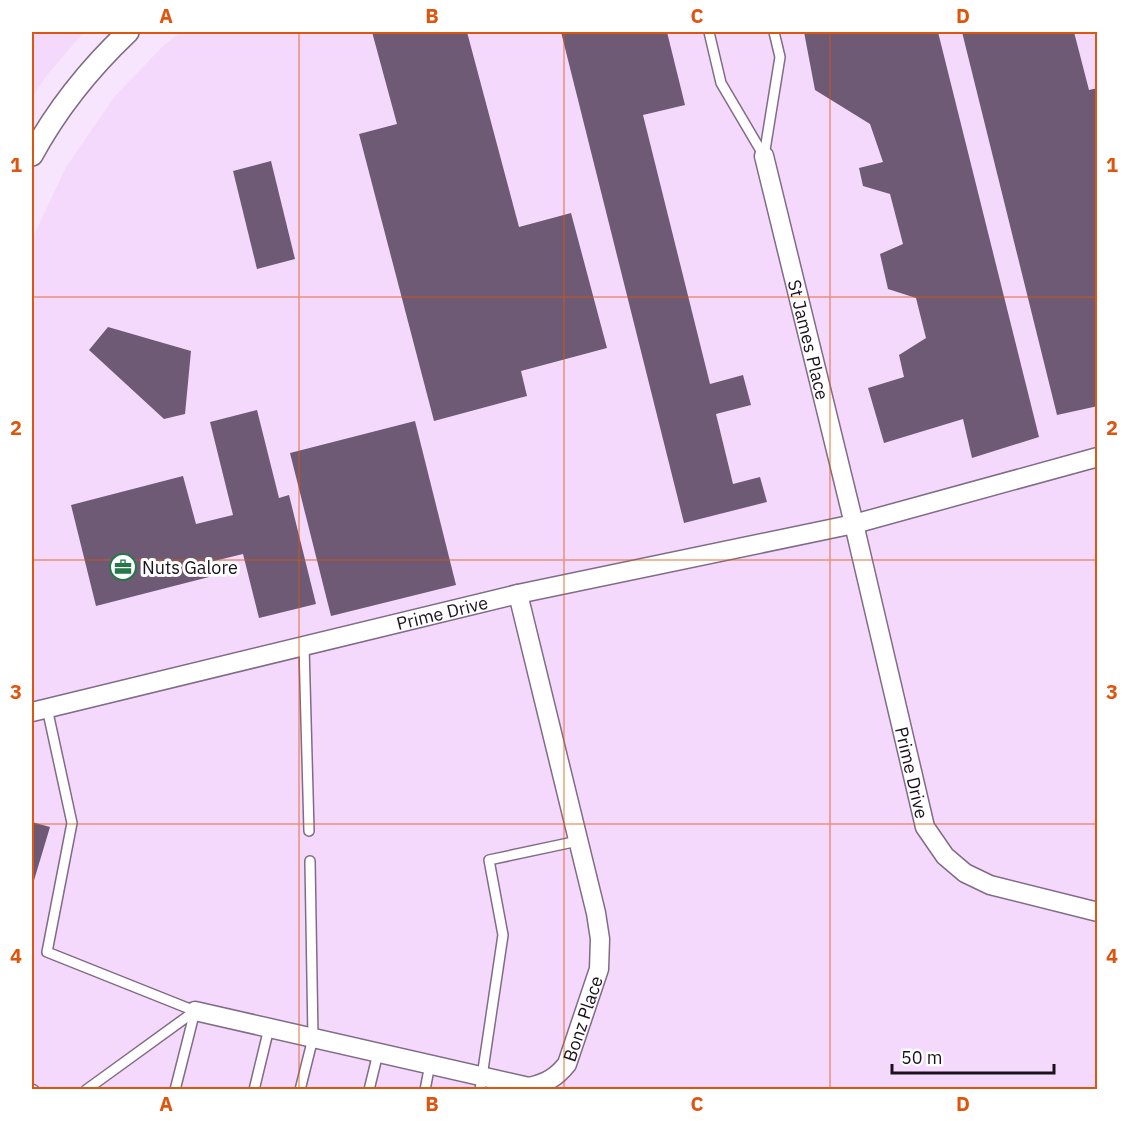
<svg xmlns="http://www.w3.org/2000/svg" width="1129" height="1121" viewBox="0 0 1129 1121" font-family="'IBM Plex Sans',sans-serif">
<rect width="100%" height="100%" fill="#f7e5fd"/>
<g fill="#f4d9fd">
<path d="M32,32H84L47,75L32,97Z"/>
<path d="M181,32H1097V1089L32,1090V239L66,167L115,96L164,45Z"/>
</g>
<g fill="#6e5a74">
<path d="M372,32H467L519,227L571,213L607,348L521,371L527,396L434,421L359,134L397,124Z"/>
<path d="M561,32H667L685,105L643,115L710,384L743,375L751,405L716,414L733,484L760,477L767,502L684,523Z"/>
<path d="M804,32H938L1039,437L972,458L963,419L884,443L868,388L904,377L899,355L926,338L916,298L888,289L880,254L903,244L890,194L863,186L859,168L883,162L870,124L815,90Z"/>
<path d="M962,32H1074L1089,90L1098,88V406L1057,415Z"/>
<path d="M271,161L295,259L257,269L233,171Z"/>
<path d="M108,327L191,351L185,414L164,419L89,350Z"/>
<path d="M257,410L279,498L289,495L316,604L259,618L243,554L206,563L209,577L96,606L71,505L183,476L196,524L233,515L210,422Z"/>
<path d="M415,421L456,585L331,616L290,453Z"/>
<path d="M32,822L50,827L32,887Z"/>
</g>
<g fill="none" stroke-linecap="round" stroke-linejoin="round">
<defs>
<g id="service">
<path d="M709,32L721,83L764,156"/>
<path d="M764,156L780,57L774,32"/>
<path d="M304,646L309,831"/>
<path d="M47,708L72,823L47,952L195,1011"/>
<path d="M32,1089L34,1090"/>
<path d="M86,1090L195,1011"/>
<path d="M175,1090L195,1011"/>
<path d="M254,1090L269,1028"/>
<path d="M300,1090L313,1038L310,861"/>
<path d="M369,1090L378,1053"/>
<path d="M425,1090L430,1064"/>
<path d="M480,1090L503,935L489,860L578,841"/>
</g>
<g id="minor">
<path id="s1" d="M764,156L854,524L925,827L945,856L965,873L990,885L1098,912"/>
<path id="s2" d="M32,712L518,594L854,524L1098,457"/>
<path id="s3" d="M195,1011L529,1087C546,1083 556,1078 567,1064L599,969L600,939L596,913L518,594"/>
</g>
<path id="tertiary" d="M32,155C57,109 90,68 128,32"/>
</defs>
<use href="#service" stroke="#806c86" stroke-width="12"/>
<use href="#minor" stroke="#806c86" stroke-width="21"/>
<use href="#tertiary" stroke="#806c86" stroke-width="24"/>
<use href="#service" stroke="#fff" stroke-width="9"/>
<use href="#minor" stroke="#fff" stroke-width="18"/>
<use href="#tertiary" stroke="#fff" stroke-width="21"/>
</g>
<path fill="none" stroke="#de550d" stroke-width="1.5" stroke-opacity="0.55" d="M299,32V1090M564,32V1090M830,32V1090M32,297H1098M32,560H1098M32,824H1098"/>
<defs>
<symbol id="office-ring" viewBox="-11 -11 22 22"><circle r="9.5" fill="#fff" stroke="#24784a" stroke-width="1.5"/><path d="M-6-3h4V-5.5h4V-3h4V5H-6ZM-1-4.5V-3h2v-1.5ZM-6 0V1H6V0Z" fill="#24784a"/></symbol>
</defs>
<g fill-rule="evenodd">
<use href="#office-ring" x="108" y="552" width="30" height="30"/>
</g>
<g text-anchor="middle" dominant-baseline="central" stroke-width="6" stroke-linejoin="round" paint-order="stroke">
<g font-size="18" fill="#1a121c" stroke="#fff">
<text stroke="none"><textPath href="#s1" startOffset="189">St James Place</textPath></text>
<text stroke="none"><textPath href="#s2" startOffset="422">Prime Drive</textPath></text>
<text stroke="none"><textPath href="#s1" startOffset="634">Prime Drive</textPath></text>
<text stroke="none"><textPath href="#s3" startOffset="436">Bonz Place</textPath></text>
</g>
<g font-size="18" fill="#1a121c" stroke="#fff" text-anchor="start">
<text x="142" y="567">Nuts Galore</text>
</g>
</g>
<rect width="1129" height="1121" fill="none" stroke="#ffffff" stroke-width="66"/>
<path d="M892 1064v9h162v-9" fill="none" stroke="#1a121c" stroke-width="3"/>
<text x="901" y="1064" font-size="18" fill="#1a121c" stroke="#ffffff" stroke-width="4.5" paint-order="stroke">50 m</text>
<rect x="33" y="33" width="1063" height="1055" fill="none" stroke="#de550d" stroke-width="2"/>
<g font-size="20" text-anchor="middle" font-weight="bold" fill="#de550d">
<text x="166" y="23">A</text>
<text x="432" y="23">B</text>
<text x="697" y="23">C</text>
<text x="963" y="23">D</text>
<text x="16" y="172">1</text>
<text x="1112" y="172">1</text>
<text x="16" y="435">2</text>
<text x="1112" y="435">2</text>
<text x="16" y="699">3</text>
<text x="1112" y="699">3</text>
<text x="16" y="963">4</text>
<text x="1112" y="963">4</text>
<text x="166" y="1111">A</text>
<text x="432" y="1111">B</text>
<text x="697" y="1111">C</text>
<text x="963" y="1111">D</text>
</g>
</svg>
